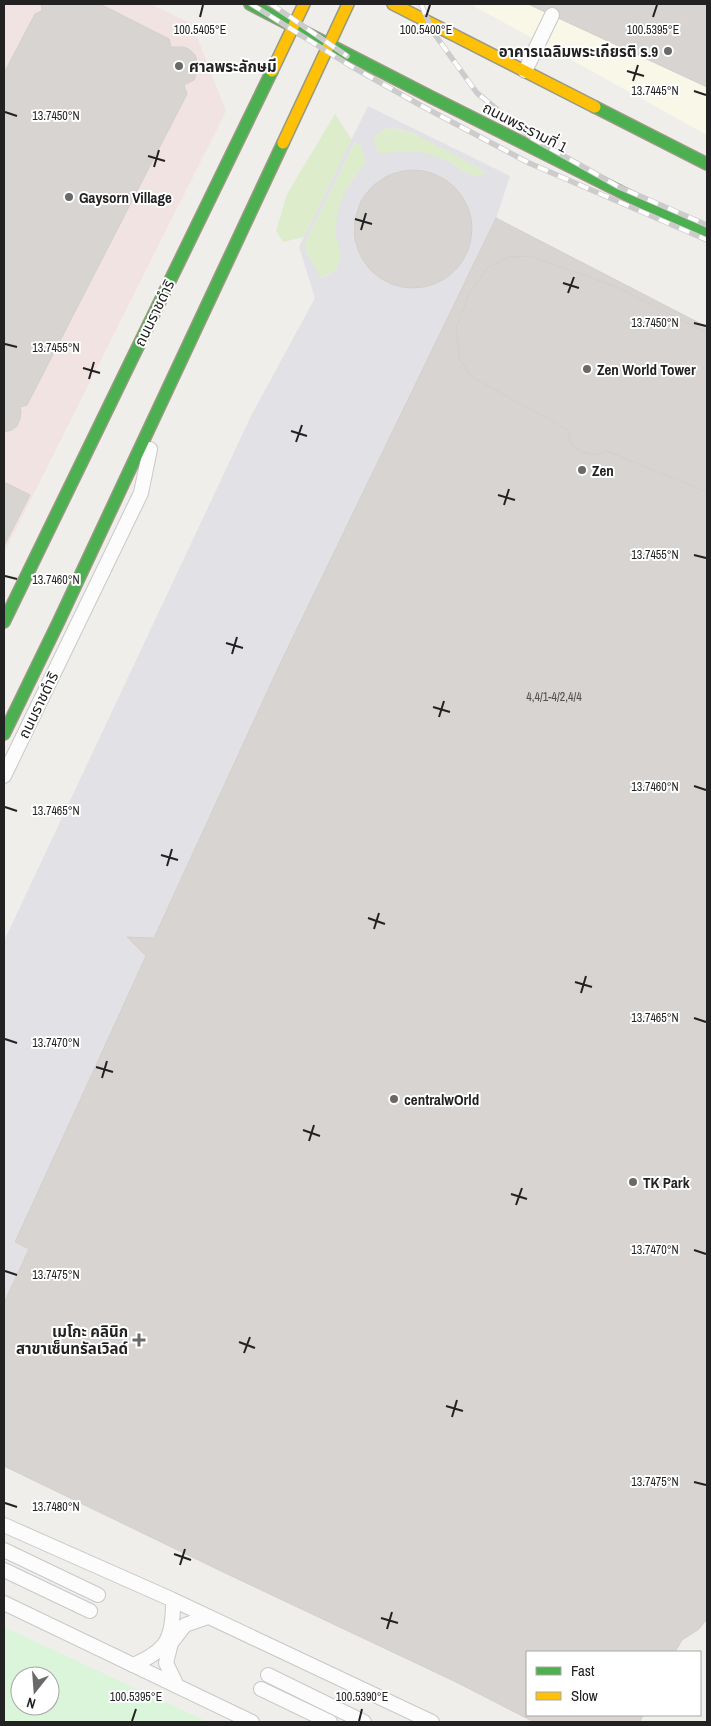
<svg xmlns="http://www.w3.org/2000/svg" width="711" height="1726" viewBox="0 0 711 1726" font-family="'Archivo Narrow','Noto Sans Thai',sans-serif">
<rect width="100%" height="100%" fill="#f0eeeb"/>
<path fill="#f1e3e1" d="M4,4H151L192,24L226,111L4,553Z"/>
<path fill="#f8f7e8" d="M474,4H707V135L474,6Z"/>
<g fill="#ddeccb">
<path d="M335,114L352,140L304,237L283,242L276,231L287,194Z"/>
<path d="M386,128C422,130 458,156 489,173L475,176L466,173L449,161L379,153L373,143L376,135Z"/>
<path d="M355,142L361,146L366,162L348,186L339,246L341,256L337,270L320,278L306,251V241Z"/>
</g>
<path fill="#daf5da" fill-rule="evenodd" d="M4,1627L208,1722H4ZM20,1676H50V1706H20Z"/>
<path fill="#e2e1e5" fill-rule="evenodd" d="M368,106L510,176L496,219L279,666L15,1242L29,1249L4,1303V941L251,416L315,298L299,247ZM386,128L399,129L415,134L488,173L475,176L466,173L449,161L418,151L379,153L374,143L376,135ZM355,142L361,146L366,162L348,186L339,205L335,231L341,256L337,270L321,278L306,251V241ZM417,170L436,174L452,185L464,200L471,217L472,238L466,256L453,272L436,283L417,288L397,286L379,277L365,264L356,247L353,228L356,209L366,192L380,179L398,171Z"/>
<g fill="#d7d4d2" stroke="#d3d0cc">
<path d="M41,4H100L169,39L171,47H184L190,50L195,55L199,66L194,80L184,85L187,94L27,405L20,407L21,412L20,419L17,426L12,430L4,432V73L35,14L42,11Z"/>
<path d="M528,4H707V87Z"/>
<circle cx="413" cy="229" r="59"/>
<path d="M496,218L707,327V1619L699,1629L682,1640L675,1652H527V1715H643L640,1722H534L456,1682L223,1572L4,1466V1303L29,1249L15,1242L146,956L127,937L154,938L279,666Z"/>
<path d="M530,256L617,287L707,333V492L607,451L595,455L582,452L571,444L568,430L472,377L460,360L456,328L470,292L488,267L509,257Z"/>
<path d="M4,482L30,495L4,546Z"/>
</g>
<g fill="none" stroke-linecap="round" stroke-linejoin="round">
<defs>
<g id="lane">
<path d="M525,71L552,15"/>
<path d="M4,776L141,493L150,449"/>
<path d="M4,1525L171,1599L432,1722"/>
<path d="M4,1550L98,1595"/>
<path d="M4,1570L90,1611"/>
<path d="M4,1603L252,1722"/>
<path d="M133,1665C168,1650 173,1638 173,1601"/>
<path d="M268,1675L364,1722"/>
<path d="M177,1686L166,1663L171,1643L185,1625L208,1617"/>
<path d="M261,1689L330,1722"/>
</g>
<g id="fast">
<path d="M250,4L431,97L707,235"/>
<path d="M595,107L707,164"/>
<path d="M4,622L272,71"/>
<path d="M4,734L58,623L283,143"/>
</g>
<g id="slow">
<path d="M393,4L595,107"/>
<path d="M272,71L304,4"/>
<path d="M283,143L348,4"/>
</g>
</defs>
<use href="#lane" stroke="#c9c8c7" stroke-width="16"/>
<use href="#fast" stroke="#999a82" stroke-width="14"/>
<use href="#slow" stroke="#999a82" stroke-width="14"/>
<use href="#lane" stroke="#fdfcfc" stroke-width="14"/>
<use href="#fast" stroke="#4caf50" stroke-width="11"/>
<use href="#slow" stroke="#ffc107" stroke-width="11"/>
<defs>
<g id="rail">
<path d="M251,4L349,65L420,105L529,163L707,240"/>
<path d="M271,4L347,56"/>
<path d="M421,4L433,32L477,93L532,138L619,187L707,225"/>
</g>
</defs>
<use href="#rail" stroke="#ccc" stroke-width="5.5"/>
<use href="#rail" stroke="#fff" stroke-width="4" stroke-dasharray="11" stroke-linecap="butt"/>
</g>
<path fill="none" stroke="#222" stroke-width="2" d="M200,17L203,5M426,17L430,5M653,17L657,5M627,71L644,76M633,81L638,65M694,91L706,95M5,112L17,116M148,156L165,161M154,167L159,150M355,219L372,224M361,230L366,213M563,283L579,288M568,293L574,277M694,323L706,326M5,344L17,347M83,368L100,373M89,379L94,362M291,431L307,436M296,442L302,425M498,495L515,500M504,505L509,489M694,555L706,558M5,576L17,579M226,643L243,648M232,654L237,637M433,707L450,712M439,717L444,701M694,786L706,790M5,807L17,811M161,855L178,860M167,866L172,849M368,918L385,924M374,929L379,913M575,982L592,987M581,993L586,976M694,1018L706,1022M5,1039L17,1043M96,1067L113,1072M102,1078L107,1061M303,1130L320,1136M309,1141L314,1125M511,1194L527,1199M516,1205L522,1188M694,1250L706,1254M5,1271L17,1275M239,1342L255,1348M244,1353L250,1337M446,1406L463,1411M452,1417L457,1400M694,1482L706,1485M5,1503L17,1507M174,1554L191,1560M180,1565L185,1549M381,1618L398,1623M387,1629L392,1612M132,1721L136,1709M359,1721L362,1709"/>
<g fill="#6a6968" stroke="#fff" stroke-width="2">
<circle cx="668" cy="51" r="5"/>
<circle cx="179" cy="66" r="5"/>
<circle cx="69" cy="197" r="5"/>
<circle cx="587" cy="369" r="5"/>
<circle cx="582" cy="470" r="5"/>
<circle cx="394" cy="1099" r="5"/>
<circle cx="633" cy="1182" r="5"/>
<path d="M136.5 1332.5h5v5h5v5h-5v5h-5v-5h-5v-5h5z"/>
</g>
<g text-anchor="middle" dominant-baseline="central" stroke-width="4" stroke-linejoin="round" paint-order="stroke">
<g font-size="12" fill="#4f4e4e">
<text x="554" y="697">4,4/1-4/2,4/4</text>
</g>
<g font-size="15" font-weight="bold" fill="#222" stroke="#fff" text-anchor="start">
<text x="658" y="51" text-anchor="end">อาคารเฉลิมพระเกียรติ ร.9</text>
<text x="189" y="66">ศาลพระลักษมี</text>
<text x="79" y="197">Gaysorn Village</text>
<text x="597" y="369">Zen World Tower</text>
<text x="592" y="470">Zen</text>
<text x="404" y="1099">centralwOrld</text>
<text x="643" y="1182">TK Park</text>
<text x="128" y="1331" text-anchor="end">เมโกะ คลินิก<tspan x="128" dy="17">สาขาเซ็นทรัลเวิลด์</tspan></text>
</g>
<g font-size="15" fill="#222" stroke="#fff">
<text transform="translate(525 127) rotate(27)">ถนนพระรามที่ 1</text>
<text transform="translate(154 313) rotate(-64)">ถนนราชดำริ</text>
<text transform="translate(38 705) rotate(-64)">ถนนราชดำริ</text>
</g>
</g>
<g font-size="12" text-anchor="middle" fill="#222" stroke="#fff" stroke-width="4" stroke-linejoin="round" paint-order="stroke">
<text x="200" y="34">100.5405°E</text>
<text x="426" y="34">100.5400°E</text>
<text x="653" y="34">100.5395°E</text>
<text x="655" y="95">13.7445°N</text>
<text x="56" y="120">13.7450°N</text>
<text x="655" y="327">13.7450°N</text>
<text x="56" y="352">13.7455°N</text>
<text x="655" y="559">13.7455°N</text>
<text x="56" y="584">13.7460°N</text>
<text x="655" y="791">13.7460°N</text>
<text x="56" y="815">13.7465°N</text>
<text x="655" y="1022">13.7465°N</text>
<text x="56" y="1047">13.7470°N</text>
<text x="655" y="1254">13.7470°N</text>
<text x="56" y="1279">13.7475°N</text>
<text x="655" y="1486">13.7475°N</text>
<text x="56" y="1511">13.7480°N</text>
<text x="136" y="1701">100.5395°E</text>
<text x="362" y="1701">100.5390°E</text>
</g>
<rect width="711" height="1726" fill="none" stroke="#222222" stroke-width="10"/>
<rect x="526" y="1651" width="175" height="65" fill="#ffffff" stroke="#a7a7a7"/>
<rect x="536" y="1667" width="25" height="8" fill="#4caf50" stroke="#a7a7a7"/>
<text x="571" y="1676" font-size="15" fill="#222222">Fast</text>
<rect x="536" y="1692" width="25" height="8" fill="#ffc107" stroke="#a7a7a7"/>
<text x="571" y="1701" font-size="15" fill="#222222">Slow</text>
<g transform="translate(35 1691) rotate(197)"><circle r="24" fill="#ffffff" stroke="#a7a7a7"/>
<path d="M0-4L9 19L0 12L-9 19Z" fill="#6a6968"/>
<text y="-8" font-size="14" font-weight="bold" text-anchor="middle" fill="#222222">N</text>
</g>
</svg>
